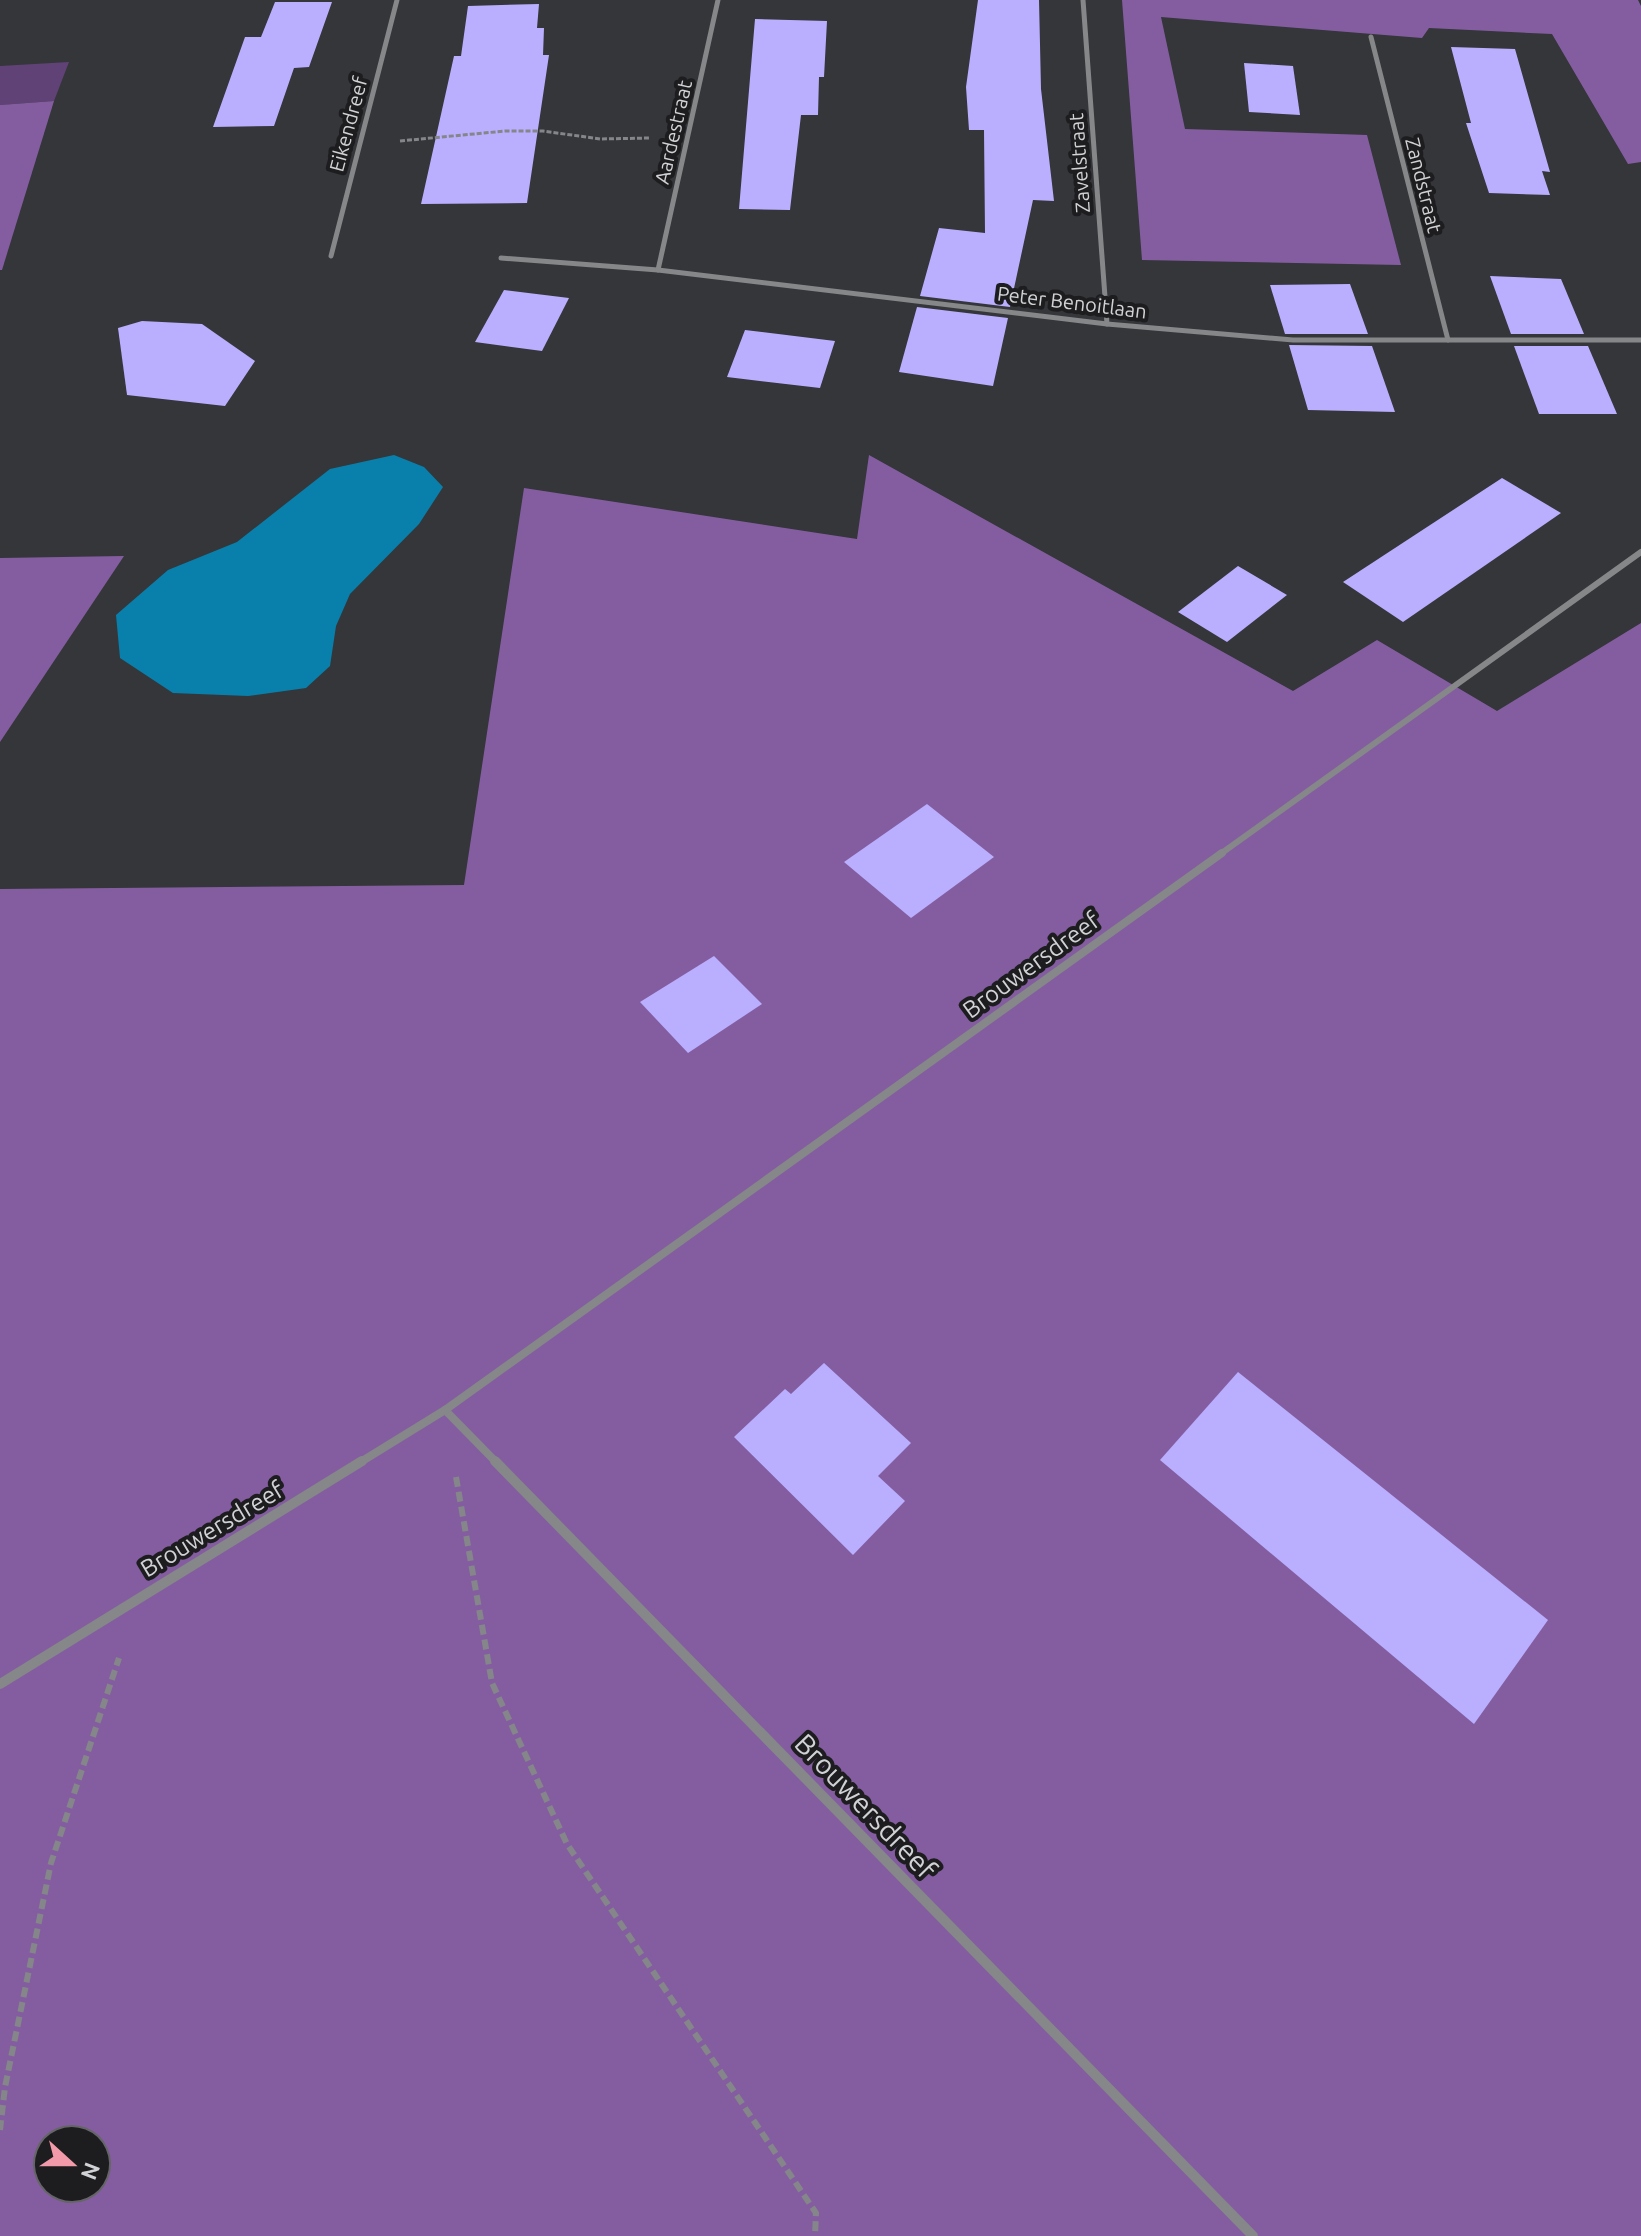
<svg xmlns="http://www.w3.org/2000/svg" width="1641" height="2236" viewBox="0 0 1641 2236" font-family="Ubuntu,sans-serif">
<rect width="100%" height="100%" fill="#34363a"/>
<path fill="#604276" d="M69,62L54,101L0,105V66Z"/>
<g fill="#845da1" fill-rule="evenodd">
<path d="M1122,0H1638L1641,6V162L1628,164L1552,34L1429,28L1422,38L1161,17L1185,129L1367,135L1401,265L1142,260Z"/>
<path d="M54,101L2,270H0V105Z"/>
<path d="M869,455L1293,691L1377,640L1497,711L1641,623V2236H0V889L464,885L524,488L857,539ZM48,2140H96V2188H48Z"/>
<path d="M124,556L0,742V558Z"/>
</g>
<path fill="#0980ab" d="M394,455L424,467L443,487L419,524L350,594L336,626L330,666L306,688L248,696L173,693L120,658L116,615L168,570L237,542L330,469Z"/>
<g fill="#baafff">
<path d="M978,0H1039L1041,89L1054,201L1033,200L1010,307L920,296L939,228L985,233L984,130H969L966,87Z"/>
<path d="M275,2H332L309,67L294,68L274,126L213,127L245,37H261Z"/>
<path d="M539,4L537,28H544L543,55H549L527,203L421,204L454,56H461L468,6Z"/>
<path d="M755,19L827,21L824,77H819L818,115H801L790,210L739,209Z"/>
<path d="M1451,47L1515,49L1550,172L1542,171L1550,195L1489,193L1466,123H1471Z"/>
<path d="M1244,63L1293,66L1300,115L1249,112Z"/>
<path d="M1490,276L1561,279L1584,334H1511Z"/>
<path d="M1350,284L1368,334H1285L1270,285Z"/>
<path d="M504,290L569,298L542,351L475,342Z"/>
<path d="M917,307L1008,318L993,386L899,372Z"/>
<path d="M142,321L202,324L255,361L225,406L127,395L118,328Z"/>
<path d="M745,330L835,341L820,388L727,377Z"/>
<path d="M1289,345L1372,346L1395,412L1308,410Z"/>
<path d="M1514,346H1588L1617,414H1539Z"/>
<path d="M1502,478L1561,513L1403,622L1343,582Z"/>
<path d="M1238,566L1287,595L1227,642L1178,612Z"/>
<path d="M927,804L994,857L911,918L844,862Z"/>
<path d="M714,956L762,1004L688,1053L640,1002Z"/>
<path d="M824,1363L911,1443L878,1476L905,1501L853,1555L734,1437L785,1389L791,1394Z"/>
<path d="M1238,1372L1548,1620L1474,1724L1160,1460Z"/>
</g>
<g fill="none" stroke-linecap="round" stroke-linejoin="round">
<path stroke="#848689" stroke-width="3" stroke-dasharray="5 2" stroke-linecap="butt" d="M400,141L505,131H543L600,139L649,138"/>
<g stroke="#848689" stroke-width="6" stroke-dasharray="10 5" stroke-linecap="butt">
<path d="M456,1477L492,1683L567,1844L816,2213L815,2236"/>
<path d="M0,2130L5,2087L51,1863L119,1658"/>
</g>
<g stroke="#858789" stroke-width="5">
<path d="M1083,0L1107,324"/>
<path d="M1371,37L1448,340"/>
<path d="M331,256L397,0"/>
<path d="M501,258L658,270L1107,324L1293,340H1641"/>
<path d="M658,270L718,0"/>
</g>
<path stroke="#858789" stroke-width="6" d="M1219,855L1641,552"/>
<g stroke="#858789" stroke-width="8">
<path d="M445,1410L497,1463"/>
<path d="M359,1463L445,1410L1222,853"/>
</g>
<g stroke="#858789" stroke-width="10">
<path d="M495,1461L1253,2236"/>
<path d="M0,1684L362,1461"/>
</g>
</g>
<g text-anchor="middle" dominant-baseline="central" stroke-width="8" stroke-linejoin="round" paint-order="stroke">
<g font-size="20" fill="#d1d2d5" stroke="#1d1d1f">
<text transform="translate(348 124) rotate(-75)">Eikendreef</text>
<text transform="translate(673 132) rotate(-77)">Aardestraat</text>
<text transform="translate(1079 163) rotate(-94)">Zavelstraat</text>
<text transform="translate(1424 185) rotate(76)">Zandstraat</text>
<text transform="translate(1072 302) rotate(7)">Peter Benoitlaan</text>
</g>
<g font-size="24" fill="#d1d2d5" stroke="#1d1d1f">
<text transform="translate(1031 965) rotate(-36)">Brouwersdreef</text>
<text transform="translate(212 1529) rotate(-31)">Brouwersdreef</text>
</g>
<g font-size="28" fill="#d1d2d5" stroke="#1d1d1f">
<text transform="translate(866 1806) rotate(46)">Brouwersdreef</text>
</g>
</g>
<g transform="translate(72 2164) rotate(111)"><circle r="38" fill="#1d1d1f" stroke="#656568" stroke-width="2"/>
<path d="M0-6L14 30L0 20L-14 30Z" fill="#f39aaa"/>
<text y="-12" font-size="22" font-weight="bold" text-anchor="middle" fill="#d1d2d5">N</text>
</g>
</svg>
